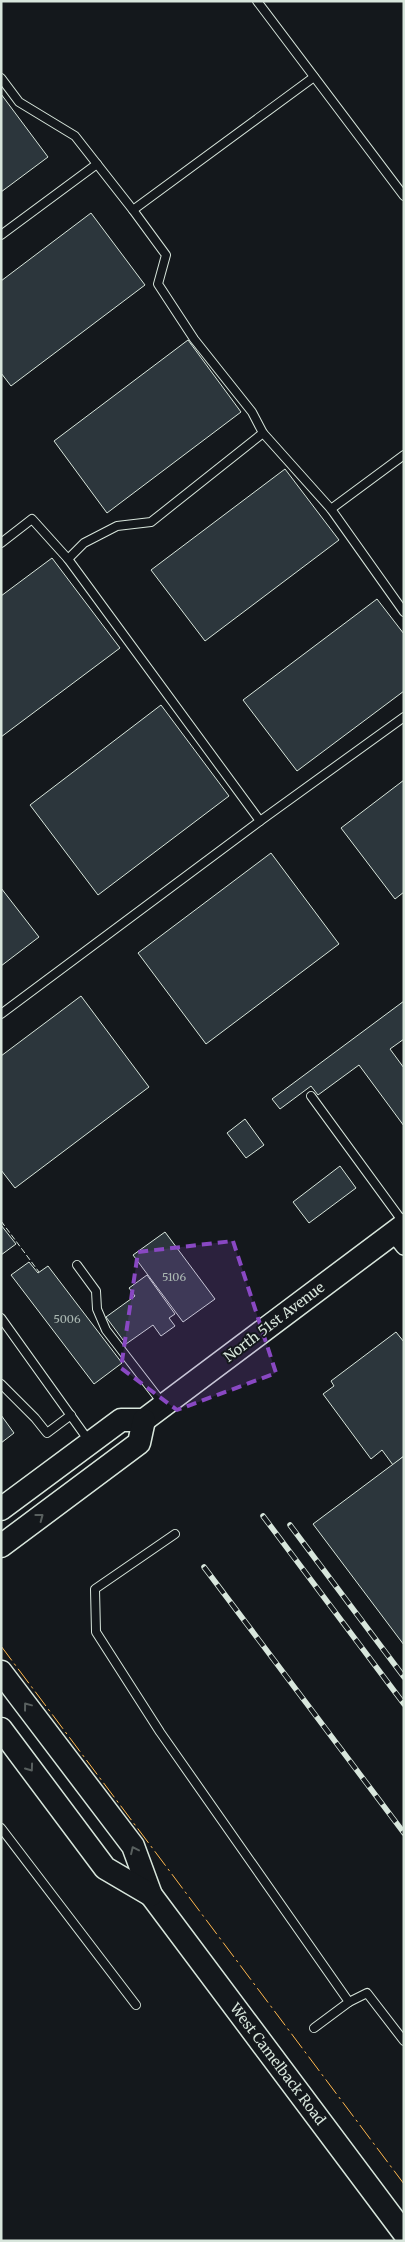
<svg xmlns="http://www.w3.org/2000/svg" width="405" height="2242" viewBox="0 0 405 2242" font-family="Merriweather,serif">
<rect width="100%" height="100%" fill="#14181c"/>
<g fill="#2c363c" stroke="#d8e6dc">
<path d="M1,94L48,157L1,192Z"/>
<path d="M91,213L145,285L11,386L1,373V281Z"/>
<path d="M188,340L241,412L107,513L54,441Z"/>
<path d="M285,469L339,540L205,641L151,570Z"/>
<path d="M52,558L120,648L1,737V596Z"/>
<path d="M377,599L404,634V691L297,771L243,700Z"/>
<path d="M161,705L229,796L98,895L30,805Z"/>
<path d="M404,780V892L395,899L341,828Z"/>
<path d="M271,853L339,944L206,1044L138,953Z"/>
<path d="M1,888L39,937L1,966Z"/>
<path d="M81,996L149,1087L15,1188L1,1170V1056Z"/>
<path d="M404,1001V1039L390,1049L404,1068V1126L359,1065L318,1095L311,1086L280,1109L272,1099Z"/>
<path d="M245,1119L264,1145L246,1158L227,1133Z"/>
<path d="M340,1166L356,1188L309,1223L293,1202Z"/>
<path d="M1,1225L16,1244L1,1255Z"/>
<path d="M165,1232L215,1299L183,1322L133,1255Z"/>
<path d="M29,1262L38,1273L48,1266L122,1363L94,1384L11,1275Z"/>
<path d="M147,1275L175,1314L169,1318L175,1326L161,1336L153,1325L126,1344L106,1317L135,1296L129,1288Z"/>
<path d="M396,1332L404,1342V1456L393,1465L382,1450L371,1459L323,1394L334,1386L331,1381Z"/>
<path d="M1,1415L14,1433L1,1443Z"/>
<path d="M404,1456V1645L313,1524Z"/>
</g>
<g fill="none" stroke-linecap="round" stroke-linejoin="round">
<defs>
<g id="lane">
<path d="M257,1L404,196"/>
<path d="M1,78L19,102L75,136L133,210L314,77"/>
<path d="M1,235L97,164"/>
<path d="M263,433L331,509L404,612"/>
<path d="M331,509L404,455"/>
<path d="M1,543L32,519L68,559L84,543L117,526L151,522L263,433L252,412L194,339L158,284L166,255L133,210"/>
<path d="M260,821L404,717"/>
<path d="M1,1014L260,821L68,559"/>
<path d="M311,1096L403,1222"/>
<path d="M77,1265L96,1291L97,1309L106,1330L163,1404"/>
<path d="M1,1318L89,1441"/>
<path d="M1,1384L35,1418L47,1433L71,1415"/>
<path d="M175,1534L95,1589L96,1632L160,1732L349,2002L314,2028"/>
<path d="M1,1828L136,2005"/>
<path d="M349,2002L367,1993L404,2041"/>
</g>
<path id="street" d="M393,1233L404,1247"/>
<g id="primary">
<path d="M1,1509L121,1420H144L404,1225"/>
<path d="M1,1546L139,1443L144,1420"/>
<path d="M1,1672L133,1846L151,1895L404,2233"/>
<path d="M1,1729L105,1868L151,1895"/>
</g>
</defs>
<use href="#lane" stroke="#d8e6dc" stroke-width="10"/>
<use href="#street" stroke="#d8e6dc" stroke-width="18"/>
<use href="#primary" stroke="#d8e6dc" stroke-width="25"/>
<use href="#lane" stroke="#14181c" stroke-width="8"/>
<use href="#street" stroke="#14181c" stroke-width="15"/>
<use href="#primary" stroke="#14181c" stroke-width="22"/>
<defs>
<g id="rail">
<path d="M263,1516L404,1704"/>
<path d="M290,1525L404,1677"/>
<path d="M204,1567L404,1833"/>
</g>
</defs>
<use href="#rail" stroke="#d8e6dc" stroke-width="5.5"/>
<use href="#rail" stroke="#14181c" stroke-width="4" stroke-dasharray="11" stroke-linecap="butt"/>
<path stroke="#d8e6dc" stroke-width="1" stroke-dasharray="6 2.5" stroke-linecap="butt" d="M1,1221L39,1272"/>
<path stroke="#ffb74d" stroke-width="1" stroke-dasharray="18 4 2.5 4" stroke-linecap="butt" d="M1,1646L404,2184"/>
</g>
<defs><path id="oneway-chevron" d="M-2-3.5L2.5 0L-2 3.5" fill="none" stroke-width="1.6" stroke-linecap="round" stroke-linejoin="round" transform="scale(1.25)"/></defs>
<g stroke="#59605f">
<use href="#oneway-chevron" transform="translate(40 1517) rotate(-37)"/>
<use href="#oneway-chevron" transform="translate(27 1706) rotate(-127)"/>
<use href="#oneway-chevron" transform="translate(30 1768) rotate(54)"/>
<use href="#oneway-chevron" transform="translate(134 1850) rotate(-115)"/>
</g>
<path fill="#8948c3" fill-opacity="0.2" stroke="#8948c3" stroke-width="4" stroke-dasharray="10 6" stroke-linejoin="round" d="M233,1241L276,1373L177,1410L121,1368L138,1252Z"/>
<g text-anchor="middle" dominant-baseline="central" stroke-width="4" stroke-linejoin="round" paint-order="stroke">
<g font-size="11" fill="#adbab4">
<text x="174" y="1277">5106</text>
<text x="67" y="1319">5006</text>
</g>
<g font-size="14" fill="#d8e6dc" stroke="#14181c">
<text transform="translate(274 1322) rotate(-37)">North 51st Avenue</text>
<text transform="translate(278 2064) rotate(53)">West Camelback Road</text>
</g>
</g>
<rect width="405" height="2242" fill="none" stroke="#d8e6dc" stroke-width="5"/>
</svg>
